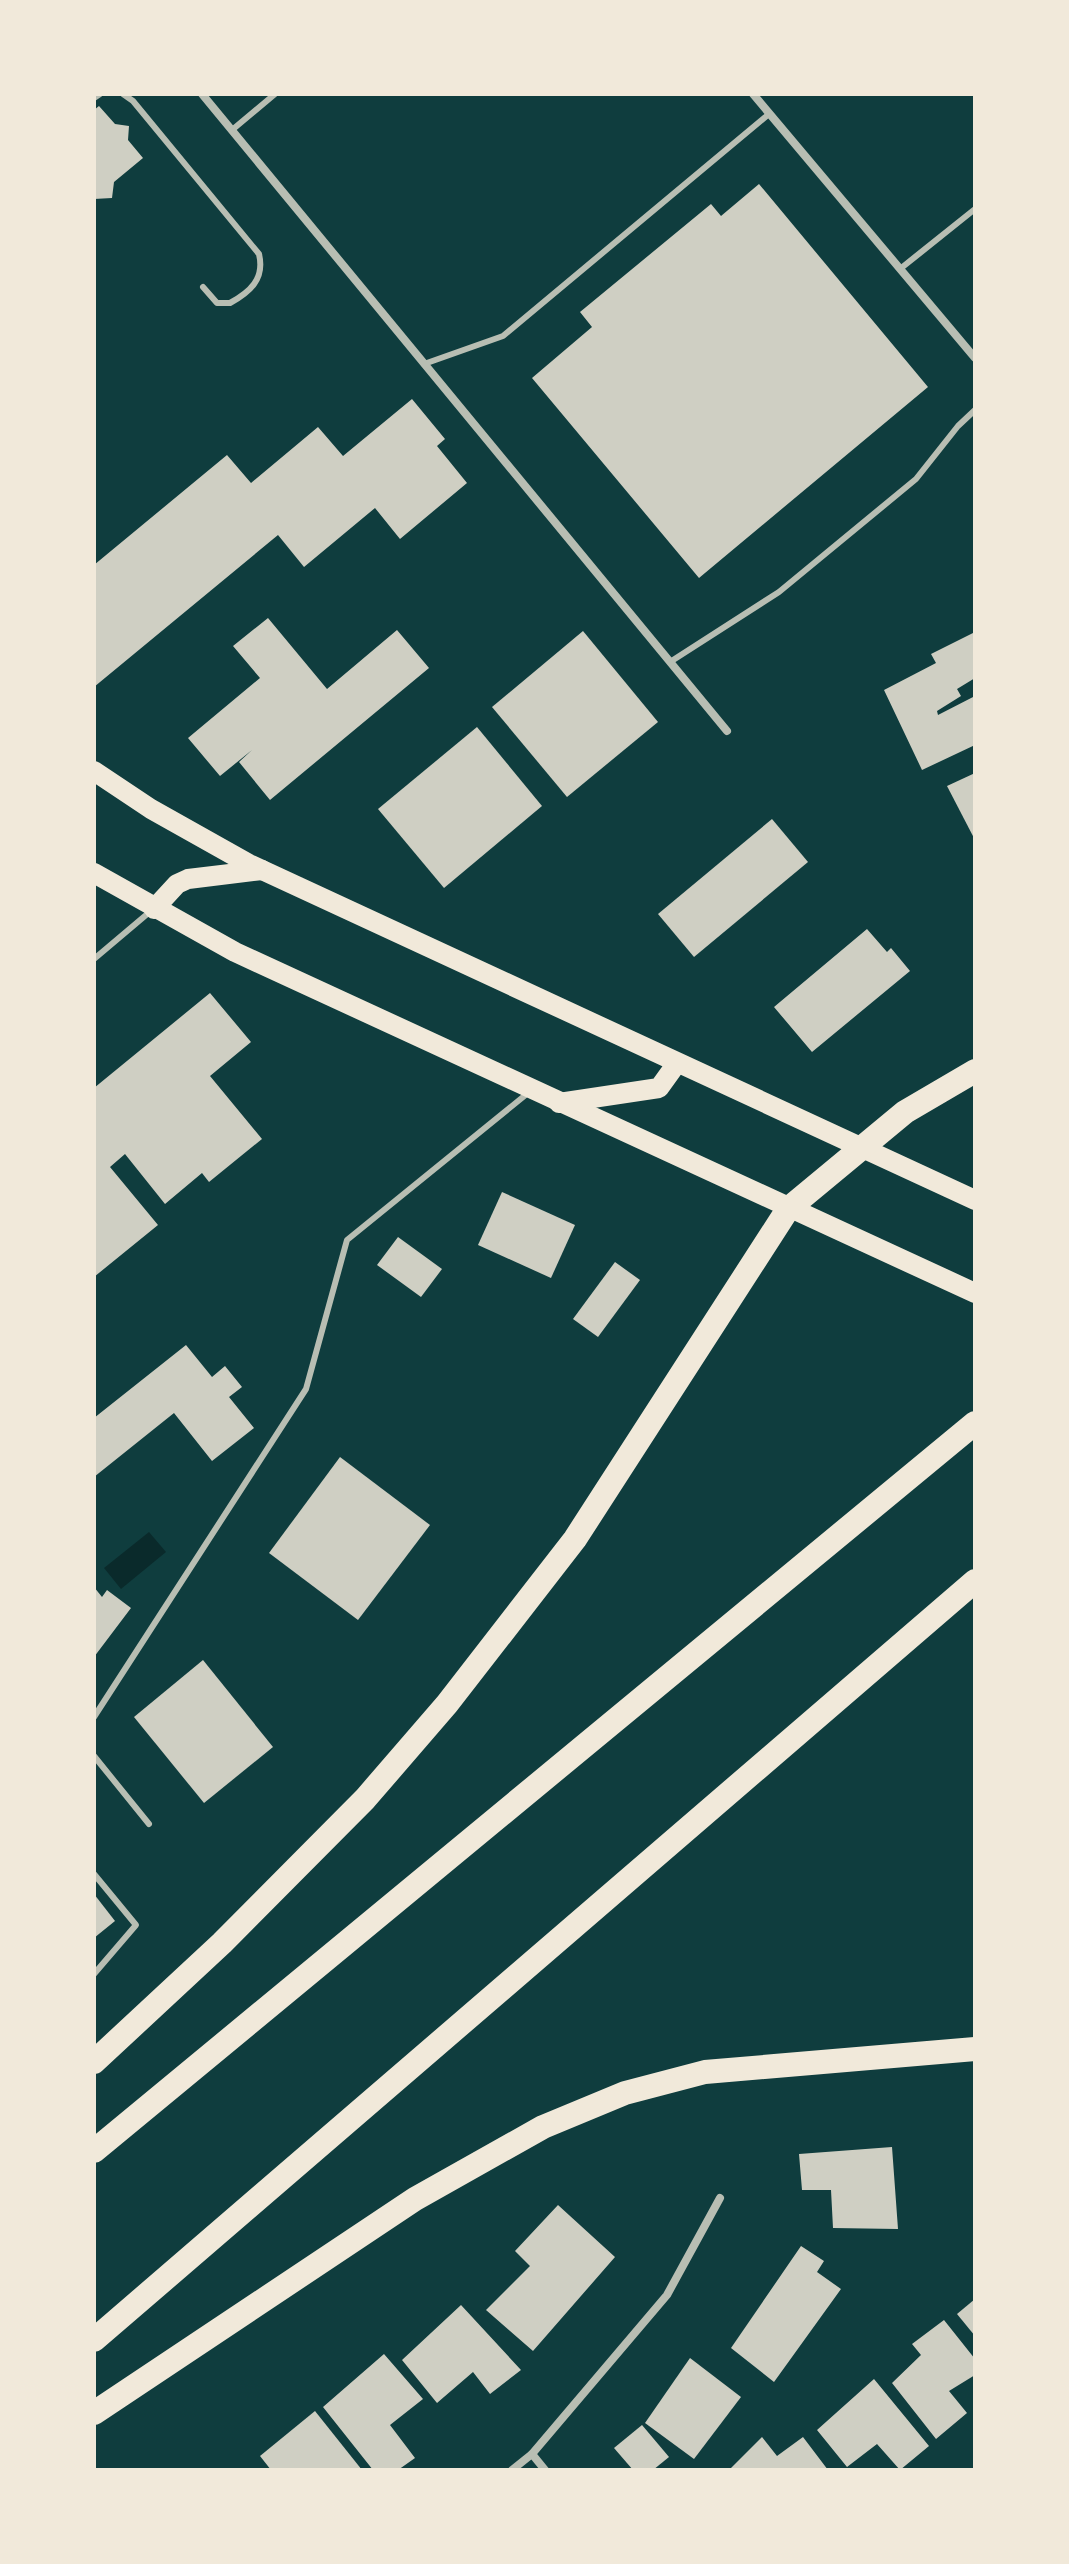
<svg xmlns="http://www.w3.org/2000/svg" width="1069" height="2564" viewBox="0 0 1069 2564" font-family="'Public Sans',sans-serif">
<rect width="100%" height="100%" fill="#0f3d3e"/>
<path fill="#0a2a2b" d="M149,1532L166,1552L121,1589L104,1568Z"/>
<g fill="#cfcfc3">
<path d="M99,106L115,124L129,126L128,140L143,158L114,182L112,198L94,199V110Z"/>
<path d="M759,184L928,387L699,578L532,378L592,327L580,312L711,204L721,216Z"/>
<path d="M412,399L445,439L437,446L467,483L400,539L375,508L304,567L278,535L94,687V565L227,455L251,483L318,427L343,456Z"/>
<path d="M268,618L327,689L397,630L429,668L270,800L239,762L252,750L220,776L188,738L260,678L233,646Z"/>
<path d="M583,631L658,722L567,797L492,707Z"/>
<path d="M975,632V678L957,689L961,696L937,711L938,715L975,696V745L922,770L884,690L936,663L931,654Z"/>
<path d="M477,727L542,806L444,888L378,809Z"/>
<path d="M975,773V840L947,786Z"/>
<path d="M772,819L808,862L694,957L658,914Z"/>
<path d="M867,929L887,952L891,948L910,971L812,1052L774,1007Z"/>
<path d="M210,993L251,1042L210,1076L262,1139L209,1182L202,1173L165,1204L125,1154L110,1167L158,1225L94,1277V1088Z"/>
<path d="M502,1192L575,1225L551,1278L478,1245Z"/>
<path d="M398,1237L442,1269L421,1297L377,1265Z"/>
<path d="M615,1262L640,1280L598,1337L573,1319Z"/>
<path d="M186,1345L212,1377L225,1366L242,1387L229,1397L254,1428L212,1461L174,1413L94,1477V1418Z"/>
<path d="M340,1457L430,1525L358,1620L269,1553Z"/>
<path d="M94,1587L102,1597L107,1590L131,1608L94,1657Z"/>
<path d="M203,1660L273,1747L204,1803L134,1717Z"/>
<path d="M94,1894L115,1921L94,1938Z"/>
<path d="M892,2147L898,2229L833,2228L831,2190H802L799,2154Z"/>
<path d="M558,2205L615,2257L533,2351L486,2310L530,2266L515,2251Z"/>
<path d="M801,2246L824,2261L817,2272L841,2289L774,2382L731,2348Z"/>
<path d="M975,2299V2336L957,2314Z"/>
<path d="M461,2305L521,2370L490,2394L473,2372L437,2403L402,2360Z"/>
<path d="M944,2320L975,2359V2375L949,2391L967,2413L936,2439L892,2383L921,2355L912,2344Z"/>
<path d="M384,2354L423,2399L390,2425L415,2458L398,2470H373L323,2407Z"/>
<path d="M690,2358L741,2397L694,2459L645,2423Z"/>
<path d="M874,2379L929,2446L900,2470L877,2444L847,2467L817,2430Z"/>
<path d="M315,2411L362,2470H271L260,2456Z"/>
<path d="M642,2425L669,2457L653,2470H633L614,2448Z"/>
<path d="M762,2437L777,2456L803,2437L828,2470H729Z"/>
</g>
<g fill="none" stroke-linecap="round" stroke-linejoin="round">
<g stroke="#b8beb3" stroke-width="6">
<path d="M123,94L133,101L259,254C265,279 250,292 230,303H217L203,287"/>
<path d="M94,98L100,94"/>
<path d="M232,130L275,94"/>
<path d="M900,269L975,209"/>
<path d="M424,364L503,336L769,114"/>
<path d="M670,662L779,592L916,479L958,426L975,410"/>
<path d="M94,959L152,910"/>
<path d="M94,1717L306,1389L347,1240L528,1093"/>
<path d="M94,1756L149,1824"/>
<path d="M94,1874L136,1925L94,1974"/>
</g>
<g stroke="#b8beb3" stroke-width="8">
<path d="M202,94L727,731"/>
<path d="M753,94L975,358"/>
<path d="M532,2454L545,2470"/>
<path d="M512,2470L532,2454L667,2295L720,2198"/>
</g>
<g stroke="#f1e9da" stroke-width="20">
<path d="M94,771L151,809L249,864L975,1200"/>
<path d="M94,873L235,952L975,1293"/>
<path d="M154,909L177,884L188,879L262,870"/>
<path d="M559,1103L659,1088L677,1063"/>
</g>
<g stroke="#f1e9da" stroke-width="24">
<path d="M94,2062L222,1943L365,1799L447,1704L575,1539L788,1209L905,1112L975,1071"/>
<path d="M94,2151L975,1423"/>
<path d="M94,2340L975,1581"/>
<path d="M94,2413L415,2199L543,2127L625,2093L705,2072L975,2049"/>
</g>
</g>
<rect width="1069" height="2564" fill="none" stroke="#f1e9da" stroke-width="192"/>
</svg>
